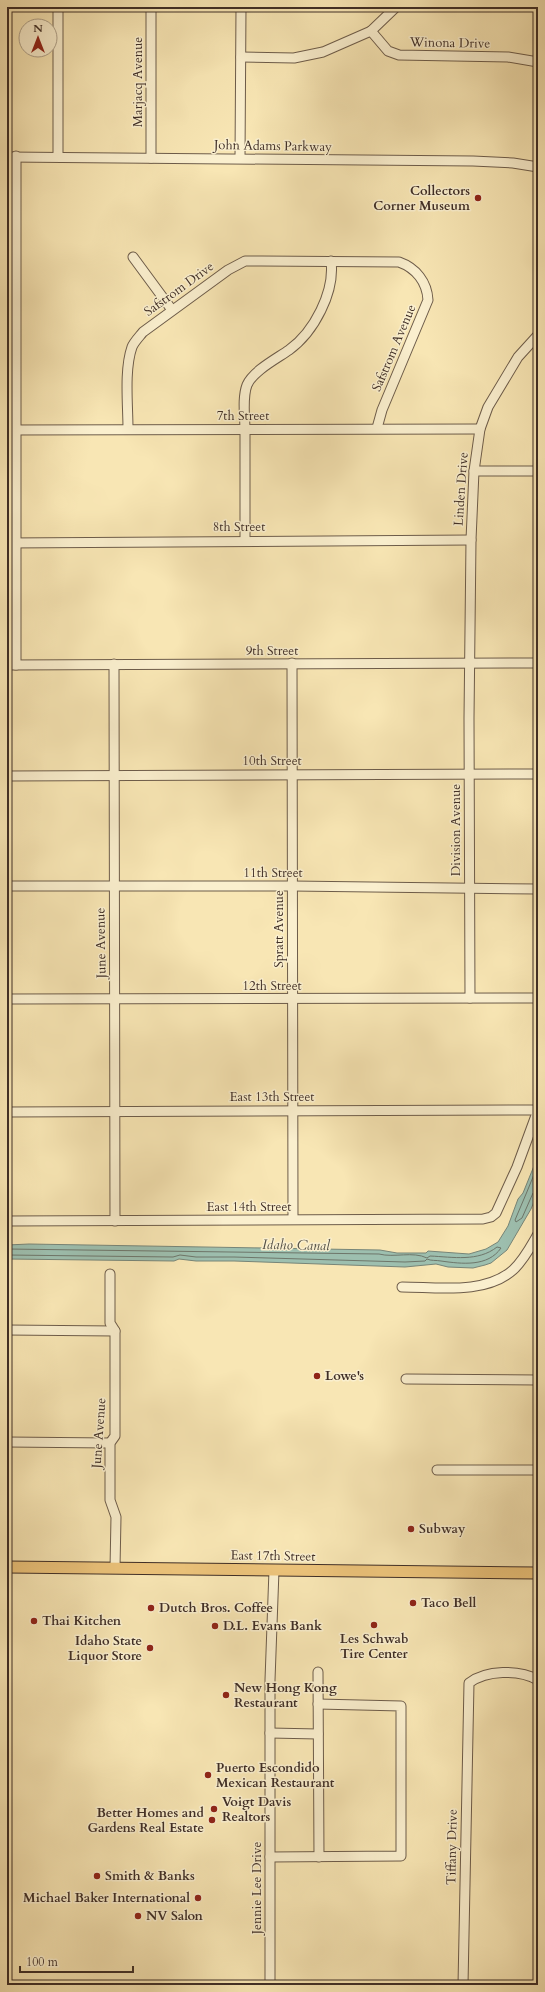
<svg xmlns="http://www.w3.org/2000/svg" width="545" height="1992" viewBox="0 0 545 1992" font-family="Cardo,serif">
<rect width="100%" height="100%" fill="#f8e6b4"/>
<filter id="stains"><feTurbulence type="fractalNoise" baseFrequency=".005" numOctaves="4"/><feColorMatrix values="0 0 0 0 .2 0 0 0 0 .09 0 0 0 0 .02 0 0 0 .5 -.17"/></filter>
<radialGradient id="worn" r=".72"><stop offset=".6" stop-color="#630" stop-opacity="0"/><stop offset="1" stop-color="#630" stop-opacity=".3"/></radialGradient>
<path fill="#9dbfaf" stroke="#778578" d="M538,1156V1192L531,1209L507,1250L491,1263L485,1265L473,1268L448,1267L436,1264L405,1267L234,1261H196L179,1259L174,1261L7,1259V1245L29,1244L380,1250L397,1253H426L428,1251L469,1254L486,1249L498,1242L508,1226L518,1199L523,1193Z"/>
<g fill="none" stroke-linecap="round" stroke-linejoin="round">
<g stroke="#6e766a" stroke-width="1">
<path d="M538,1164C531,1183 523,1201 515,1220L516,1222L522,1218L533,1193L538,1192"/>
<path d="M7,1249L379,1254C394,1258 413,1251 427,1258L430,1256C453,1257 478,1262 497,1247L501,1248C488,1267 462,1264 441,1261C436,1260 431,1261 427,1259L425,1261L405,1262L234,1257H196L180,1255L173,1257L7,1255"/>
</g>
<defs>
<g id="minor">
<path d="M58,7V156"/>
<path d="M371,31L388,51L399,55L508,57L538,62"/>
<path d="M241,57L294,58L323,52L371,31L396,7"/>
<path d="M7,157L473,161L513,163L538,167"/>
<path d="M151,158V7"/>
<path d="M240,158L241,7"/>
<path d="M133,257L172,310"/>
<path d="M128,429C128,405 124,370 132,347C134,342 139,337 143,332L228,270L245,261H261L399,262C416,268 427,282 428,300L382,410L377,428"/>
<path d="M7,430L480,429"/>
<path d="M474,471H538"/>
<path d="M245,540C245,504 245,467 245,431C245,417 242,398 247,385C253,371 276,359 289,350C314,332 335,292 331,261"/>
<path d="M7,543L471,540"/>
<path d="M292,663L293,1219"/>
<path d="M114,664L115,1221"/>
<path d="M7,665L538,663"/>
<path d="M16,665V156"/>
<path d="M7,776L538,774"/>
<path d="M7,886H292L538,889"/>
<path d="M470,998L469,718L471,540L474,471L480,429L488,407L518,357L538,335"/>
<path d="M7,999L538,998"/>
<path d="M7,1112L538,1110"/>
<path d="M7,1221L483,1219L491,1217L496,1213L517,1167L538,1110"/>
<path d="M110,1274V1323L115,1331V1436L110,1443V1500L116,1517L115,1568"/>
<path d="M402,1287C437,1287 485,1295 513,1270C524,1260 531,1246 538,1234"/>
<path d="M7,1330L115,1331"/>
<path d="M406,1379L538,1380"/>
<path d="M7,1442L110,1443"/>
<path d="M437,1470H538"/>
<path d="M318,1672L319,1857"/>
<path d="M270,1733L318,1734"/>
<path d="M270,1857L401,1856V1706L318,1704"/>
<path d="M270,1985V1680L274,1570"/>
<path d="M463,1985L469,1683C486,1670 519,1669 538,1680"/>
</g>
<path id="major" d="M7,1567L538,1573"/>
</defs>
<use href="#minor" stroke="#6d5c4a" stroke-width="11"/>
<use href="#major" stroke="#3f2e26" stroke-width="13"/>
<use href="#minor" stroke="#faefce" stroke-width="9"/>
<use href="#major" stroke="#ecc37a" stroke-width="11"/>
</g>
<g fill="#8f2418" stroke="#faefce" stroke-width="1.5">
<circle cx="478" cy="198" r="4"/>
<circle cx="317" cy="1376" r="4"/>
<circle cx="411" cy="1529" r="4"/>
<circle cx="413" cy="1603" r="4"/>
<circle cx="151" cy="1608" r="4"/>
<circle cx="34" cy="1621" r="4"/>
<circle cx="374" cy="1625" r="4"/>
<circle cx="215" cy="1626" r="4"/>
<circle cx="150" cy="1648" r="4"/>
<circle cx="226" cy="1695" r="4"/>
<circle cx="208" cy="1775" r="4"/>
<circle cx="214" cy="1809" r="4"/>
<circle cx="212" cy="1820" r="4"/>
<circle cx="97" cy="1876" r="4"/>
<circle cx="198" cy="1898" r="4"/>
<circle cx="138" cy="1916" r="4"/>
</g>
<g text-anchor="middle" dominant-baseline="central" stroke-width="3" stroke-linejoin="round" paint-order="stroke">
<g font-size="13" fill="#3f2e26" stroke="#faefce">
<text transform="translate(450 43) rotate(1)">Winona Drive</text>
<text transform="translate(138 82) rotate(-90)">Marjacq Avenue</text>
<text transform="translate(273 146) rotate(1)">John Adams Parkway</text>
<text transform="translate(179 289) rotate(-36)">Safstrom Drive</text>
<text transform="translate(394 348) rotate(-67)">Safstrom Avenue</text>
<text x="243" y="416">7th Street</text>
<text transform="translate(461 489) rotate(-86)">Linden Drive</text>
<text x="239" y="527">8th Street</text>
<text x="272" y="651">9th Street</text>
<text x="272" y="761">10th Street</text>
<text transform="translate(456 830) rotate(-90)">Division Avenue</text>
<text x="273" y="873">11th Street</text>
<text transform="translate(279 929) rotate(-90)">Spratt Avenue</text>
<text transform="translate(101 943) rotate(-91)">June Avenue</text>
<text x="272" y="986">12th Street</text>
<text x="272" y="1097">East 13th Street</text>
<text x="249" y="1207">East 14th Street</text>
<text transform="translate(99 1433) rotate(-86)">June Avenue</text>
<text transform="translate(273 1556) rotate(1)">East 17th Street</text>
<text transform="translate(452 1847) rotate(-89)">Tiffany Drive</text>
<text transform="translate(257 1888) rotate(-90)">Jennie Lee Drive</text>
</g>
<g font-size="13" font-weight="bold" fill="#3f2e26" stroke="#faefce" text-anchor="start">
<text x="470" y="191" text-anchor="end">Collectors<tspan x="470" dy="15">Corner Museum</tspan></text>
<text x="325" y="1376">Lowe's</text>
<text x="419" y="1529">Subway</text>
<text x="421" y="1603">Taco Bell</text>
<text x="159" y="1608">Dutch Bros. Coffee</text>
<text x="42" y="1621">Thai Kitchen</text>
<text x="223" y="1626">D.L. Evans Bank</text>
<text x="374" y="1639" text-anchor="middle">Les Schwab<tspan x="374" dy="15">Tire Center</tspan></text>
<text x="142" y="1641" text-anchor="end">Idaho State<tspan x="142" dy="15">Liquor Store</tspan></text>
<text x="234" y="1688">New Hong Kong<tspan x="234" dy="15">Restaurant</tspan></text>
<text x="216" y="1768">Puerto Escondido<tspan x="216" dy="15">Mexican Restaurant</tspan></text>
<text x="222" y="1802">Voigt Davis<tspan x="222" dy="15">Realtors</tspan></text>
<text x="204" y="1813" text-anchor="end">Better Homes and<tspan x="204" dy="15">Gardens Real Estate</tspan></text>
<text x="105" y="1876">Smith &amp; Banks</text>
<text x="190" y="1898" text-anchor="end">Michael Baker International</text>
<text x="146" y="1916">NV Salon</text>
</g>
<g font-size="14" font-style="italic" fill="#565248" stroke="#faefce">
<text transform="translate(296 1245) rotate(1)">Idaho Canal</text>
</g>
</g>
<rect width="545" height="1992" fill="none" stroke="#f8e6b4" stroke-width="24"/>
<rect x="8" y="8" width="529" height="1976" fill="none" stroke="#3f2e26" stroke-width="2"/>
<rect x="12" y="12" width="521" height="1968" fill="none" stroke="#3f2e26"/>
<g transform="translate(38 38)"><circle r="19" fill="#faefce" stroke="#afa28b"/>
<path d="M0-3L7 15L0 10L-7 15Z" fill="#8f2418"/>
<text y="-6" font-size="11" font-weight="bold" text-anchor="middle" fill="#3f2e26">N</text>
</g>
<path d="M20 1966v6h113v-6" fill="none" stroke="#3f2e26" stroke-width="2"/>
<text x="26" y="1966" font-size="12" fill="#3f2e26" stroke="#faefce" stroke-width="3" paint-order="stroke">100 m</text>
<rect width="100%" height="100%" filter="url(#stains)"/>
<rect width="100%" height="100%" fill="url(#worn)"/>
</svg>
